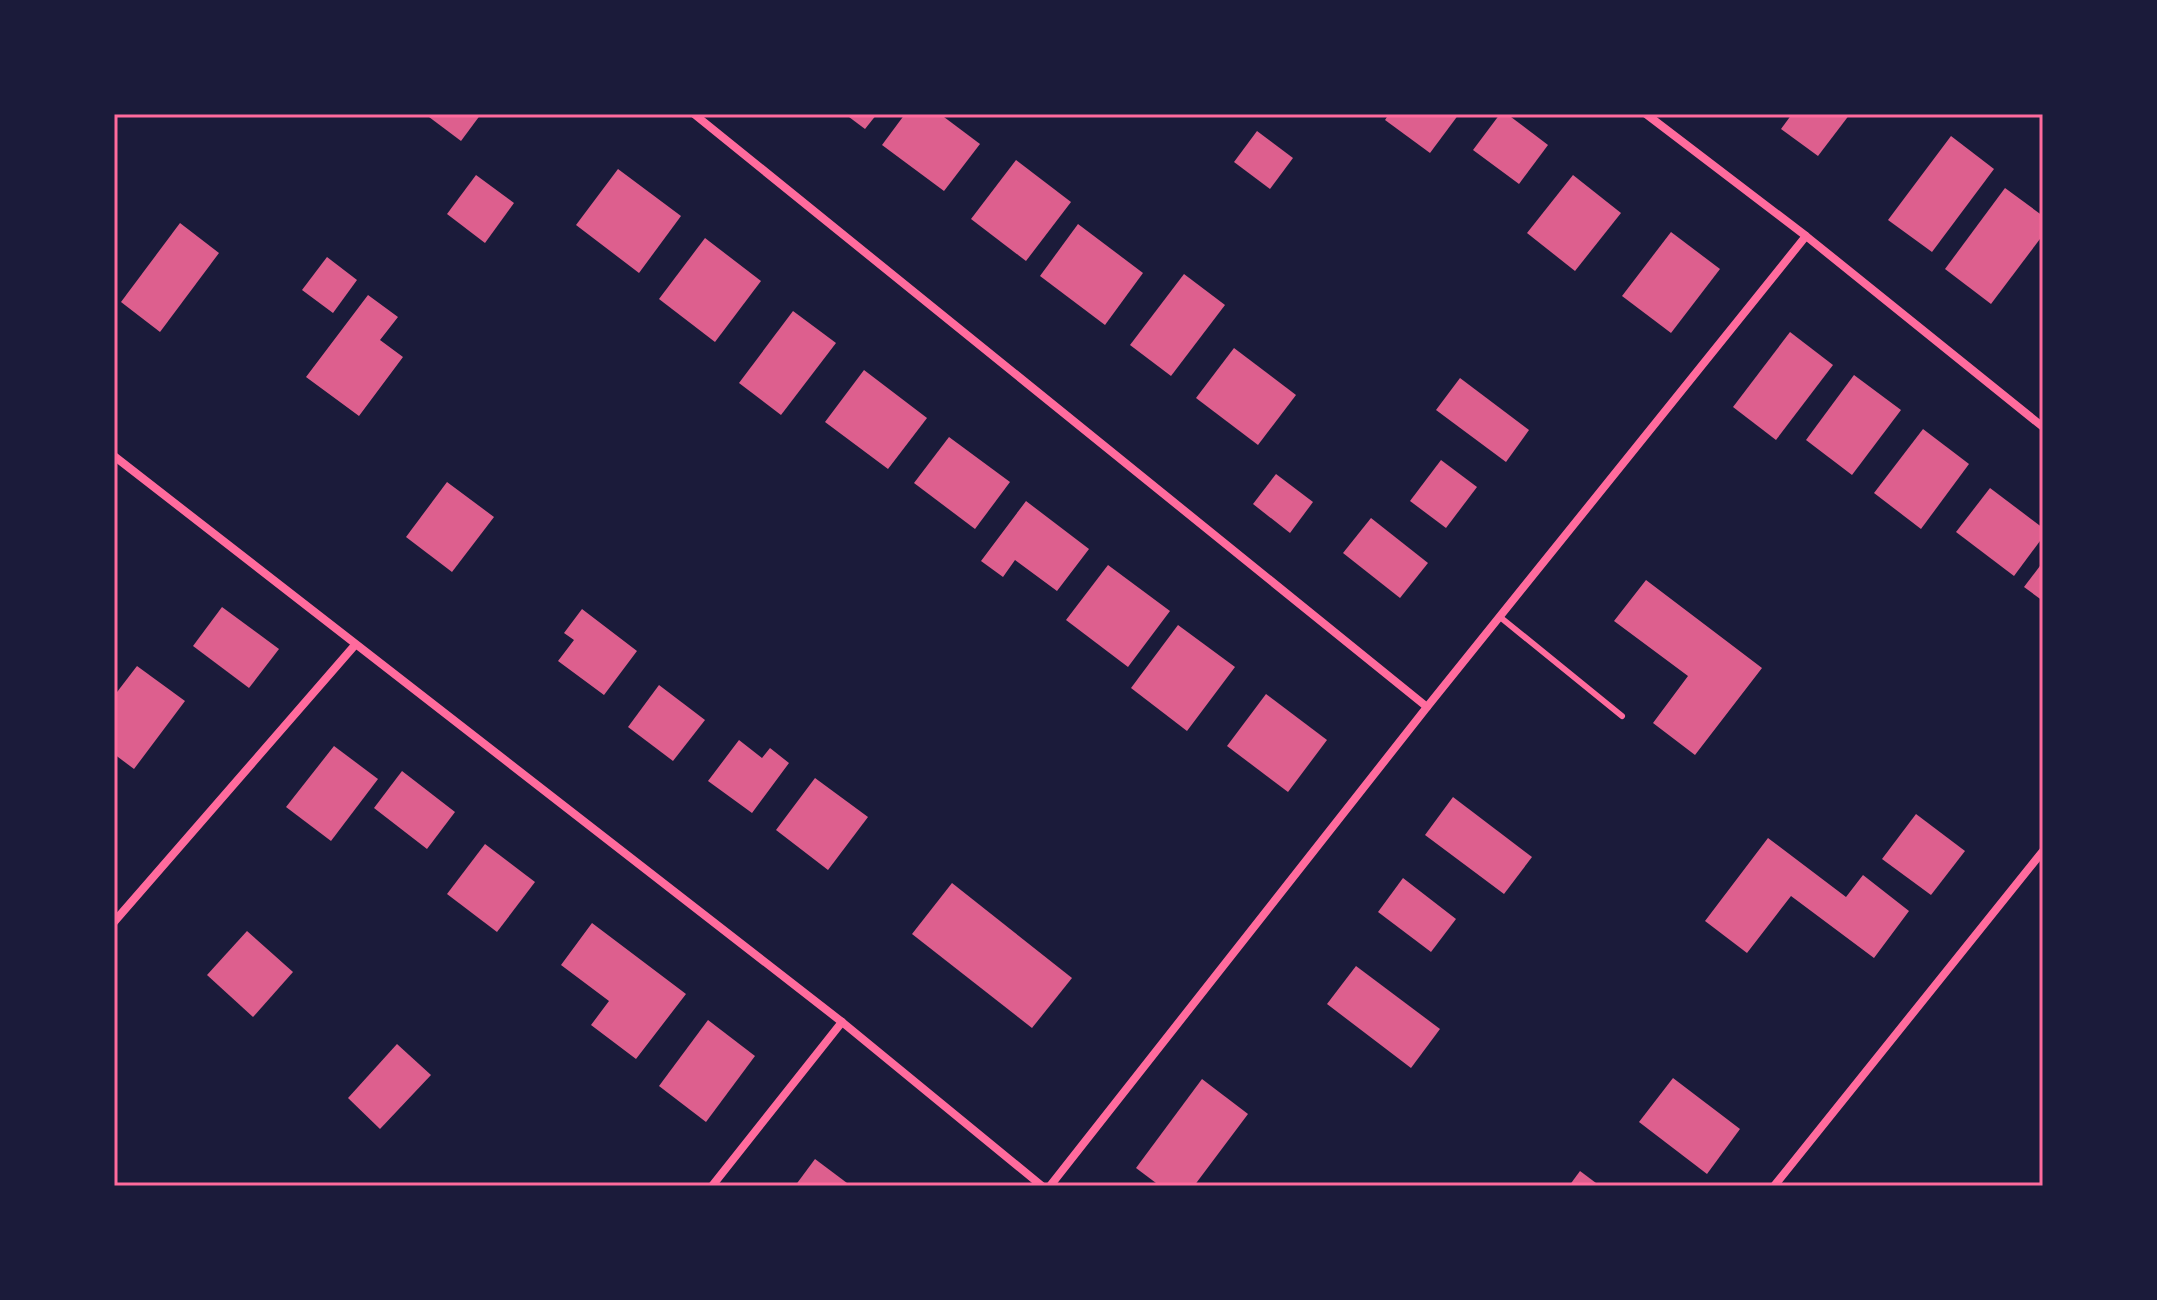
<svg xmlns="http://www.w3.org/2000/svg" width="2157" height="1300" viewBox="0 0 2157 1300" font-family="Spectral,serif">
<rect width="100%" height="100%" fill="#1b1b3a"/>
<g fill="#dd5f8e">
<path d="M425,114H481L461,141Z"/>
<path d="M845,114H877L865,129Z"/>
<path d="M905,114H940L980,144L944,191L882,145Z"/>
<path d="M1389,114H1459L1430,153L1385,120Z"/>
<path d="M1500,114H1507L1548,145L1519,184L1473,150Z"/>
<path d="M1792,114H1850L1818,156L1781,129Z"/>
<path d="M1257,131L1293,158L1270,189L1234,162Z"/>
<path d="M1951,136L1994,169L1932,252L1888,220Z"/>
<path d="M1016,160L1071,202L1026,261L971,219Z"/>
<path d="M618,169L681,216L639,273L576,225Z"/>
<path d="M476,175L514,203L485,243L447,214Z"/>
<path d="M1573,175L1621,213L1575,271L1527,233Z"/>
<path d="M2005,188L2043,216V235L1991,304L1945,269Z"/>
<path d="M180,223L219,253L160,332L121,302Z"/>
<path d="M1078,224L1143,273L1105,325L1040,276Z"/>
<path d="M1671,232L1720,269L1671,333L1622,296Z"/>
<path d="M705,238L761,281L715,342L659,299Z"/>
<path d="M327,257L357,280L333,313L302,290Z"/>
<path d="M1184,274L1225,305L1171,376L1130,345Z"/>
<path d="M368,295L398,317L380,340L403,357L359,416L306,377Z"/>
<path d="M793,311L836,343L781,415L739,383Z"/>
<path d="M1790,332L1833,365L1776,440L1733,407Z"/>
<path d="M1234,348L1296,395L1258,445L1196,398Z"/>
<path d="M864,370L927,418L888,469L825,422Z"/>
<path d="M1854,375L1901,410L1852,475L1806,440Z"/>
<path d="M1460,378L1529,430L1506,462L1436,410Z"/>
<path d="M1923,429L1969,464L1921,529L1874,493Z"/>
<path d="M949,437L1010,482L975,529L914,483Z"/>
<path d="M1441,460L1477,487L1446,528L1410,501Z"/>
<path d="M1276,474L1313,502L1290,533L1253,504Z"/>
<path d="M447,482L494,517L452,572L406,537Z"/>
<path d="M1990,488L2043,528V537L2014,576L1956,532Z"/>
<path d="M1026,501L1089,549L1057,591L1015,560L1003,577L981,561Z"/>
<path d="M1371,518L1428,563L1400,598L1343,553Z"/>
<path d="M2043,562V601L2024,587Z"/>
<path d="M1108,565L1170,611L1128,667L1066,620Z"/>
<path d="M1646,580L1762,668L1695,755L1653,723L1688,676L1614,621Z"/>
<path d="M222,607L279,649L249,688L193,646Z"/>
<path d="M582,609L637,651L604,695L558,661L574,640L564,633Z"/>
<path d="M1178,625L1235,667L1187,731L1131,688Z"/>
<path d="M137,666L185,701L134,769L114,754V696Z"/>
<path d="M659,685L705,720L673,761L628,727Z"/>
<path d="M1266,694L1327,740L1288,792L1227,746Z"/>
<path d="M739,740L762,758L770,748L789,763L752,813L708,781Z"/>
<path d="M334,746L378,779L331,841L286,807Z"/>
<path d="M402,771L455,812L427,849L374,808Z"/>
<path d="M815,778L868,817L828,870L776,830Z"/>
<path d="M1453,797L1532,857L1504,894L1425,835Z"/>
<path d="M1916,814L1965,851L1931,895L1882,859Z"/>
<path d="M1768,838L1846,897L1863,875L1909,911L1874,958L1791,896L1747,953L1705,921Z"/>
<path d="M485,844L535,882L497,932L447,894Z"/>
<path d="M1403,878L1456,919L1431,952L1378,912Z"/>
<path d="M952,883L1072,978L1032,1028L912,934Z"/>
<path d="M592,923L686,994L636,1059L591,1025L609,1001L561,965Z"/>
<path d="M247,931L293,972L253,1017L207,975Z"/>
<path d="M1356,966L1440,1029L1411,1068L1327,1004Z"/>
<path d="M708,1020L755,1056L706,1122L659,1086Z"/>
<path d="M397,1044L431,1075L380,1129L348,1098Z"/>
<path d="M1673,1078L1740,1129L1707,1174L1639,1122Z"/>
<path d="M1202,1079L1248,1114L1194,1186H1160L1136,1168Z"/>
<path d="M815,1159L851,1186H795Z"/>
<path d="M1580,1171L1600,1186H1569Z"/>
</g>
<g fill="none" stroke-linecap="round" stroke-linejoin="round">
<path stroke="#ff6b9d" stroke-width="6" d="M1500,617L1622,716"/>
<g stroke="#ff6b9d" stroke-width="8">
<path d="M694,114L1427,707"/>
<path d="M1646,114L1806,236L2043,427"/>
<path d="M114,456L842,1022L1042,1186"/>
<path d="M114,922L355,645"/>
<path d="M712,1186L842,1022"/>
<path d="M1050,1186L1427,707L1806,236"/>
<path d="M1774,1186L2043,851"/>
</g>
</g>
<rect width="2157" height="1300" fill="none" stroke="#1b1b3a" stroke-width="232"/>
<rect x="116" y="116" width="1925" height="1068" fill="none" stroke="#ff6b9d" stroke-width="3"/>
</svg>
